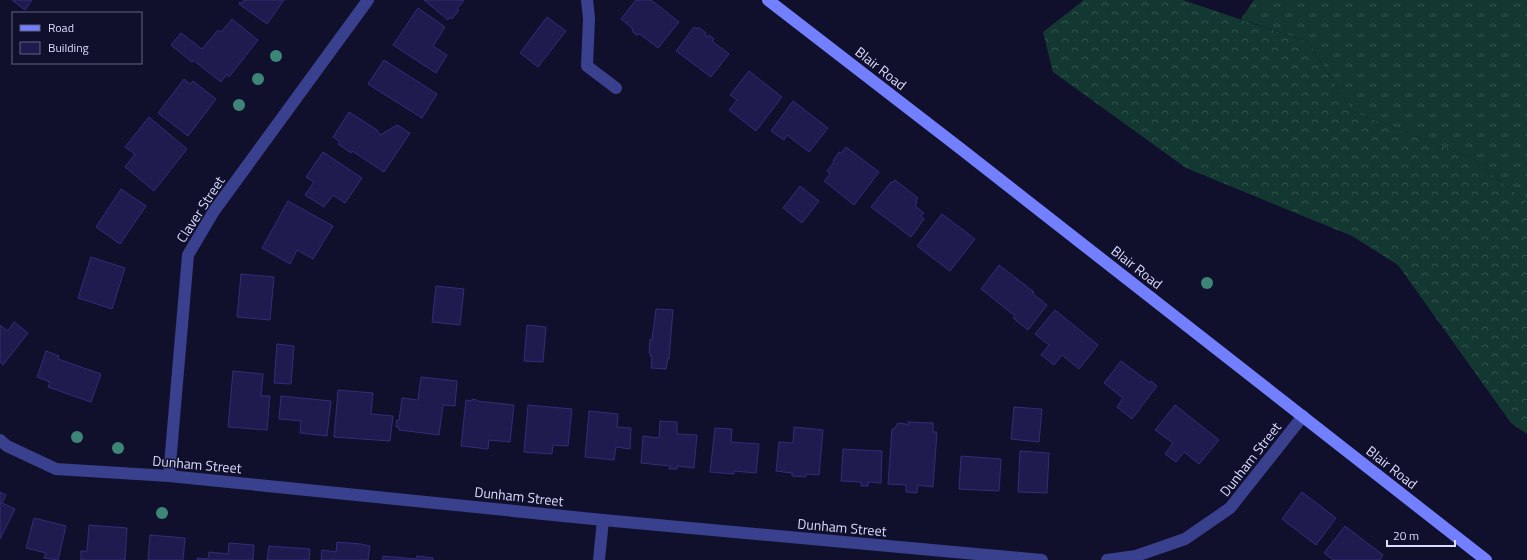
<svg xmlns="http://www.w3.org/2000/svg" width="1527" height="560" viewBox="0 0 1527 560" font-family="'Titillium Web',sans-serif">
<defs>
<pattern id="grass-tufts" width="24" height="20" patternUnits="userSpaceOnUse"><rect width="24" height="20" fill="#133731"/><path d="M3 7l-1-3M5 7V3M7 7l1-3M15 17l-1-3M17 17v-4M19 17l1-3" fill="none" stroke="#355350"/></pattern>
<pattern id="forest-crowns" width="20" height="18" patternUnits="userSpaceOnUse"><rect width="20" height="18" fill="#133731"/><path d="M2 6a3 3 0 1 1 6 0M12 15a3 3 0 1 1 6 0" fill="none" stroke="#355350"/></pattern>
</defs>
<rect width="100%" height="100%" fill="#11102c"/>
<path fill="url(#grass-tufts)" d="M1254,0H1527V202L1470,157L1353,112L1308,42L1241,19Z"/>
<path fill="url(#forest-crowns)" d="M1084,0H1183L1308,42L1353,112L1470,157L1527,202V434L1511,423L1398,265L1352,236L1186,168L1053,72L1043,32Z"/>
<g fill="#1f1b4e" stroke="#322c7b">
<path d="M12,0H32L25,10Z"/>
<path d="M244,0H284L267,24L239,4L240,2L242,4Z"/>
<path d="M424,0H464L457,9L459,10L452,19L450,17L448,20Z"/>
<path d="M636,0H651L679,22L658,48L640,34L636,35L633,32L632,28L621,19Z"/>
<path d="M418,8L445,27L433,46L447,55L436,73L393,45Z"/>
<path d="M547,17L566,31L538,67L520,53Z"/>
<path d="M232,19L258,40L229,77L227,74L221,82L193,60L192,62L171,45L181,33L202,49L218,30L221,32Z"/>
<path d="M694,27L697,29L698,27L706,33L705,35L707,37L709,35L714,39L712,41L729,54L711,77L676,51Z"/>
<path d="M384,60L437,94L422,118L368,84Z"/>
<path d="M749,71L782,97L756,131L729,110L737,100L730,95Z"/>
<path d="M184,79L190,84L193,81L216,99L188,136L158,113Z"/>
<path d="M793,101L828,128L809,152L787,135L784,140L771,131Z"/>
<path d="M349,112L377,130L380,135L397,125L410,133L384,172L352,151L351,153L338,144L340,142L333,137Z"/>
<path d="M149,117L187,149L154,191L125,167L135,154L125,147Z"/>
<path d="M846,147L879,172L854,205L824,181L830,174L827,171L834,162L833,161L839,152L841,153Z"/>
<path d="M323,152L362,178L345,203L333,195L324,207L305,195L314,182L306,177Z"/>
<path d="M895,180L918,198L916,201L917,202L915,206L924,213L921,216L924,219L911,237L871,207L891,182L892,183Z"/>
<path d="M800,186L819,201L802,223L783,208Z"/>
<path d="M121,189L146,206L120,244L96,227Z"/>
<path d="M288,201L333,226L313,259L297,250L290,264L262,248Z"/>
<path d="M942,214L975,239L950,271L917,246Z"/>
<path d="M91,257L125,268L112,309L78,298Z"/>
<path d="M999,265L1034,292L1032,293L1047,305L1028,330L1013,318L1015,316L981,289Z"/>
<path d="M241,274L274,277L270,320L237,317Z"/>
<path d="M436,286L464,289L460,325L432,322Z"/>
<path d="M656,309L673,310L669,359L668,358L666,369L651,368L652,357L650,356L651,354L649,353L650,339L652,340Z"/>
<path d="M1055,310L1098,345L1079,369L1062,355L1054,365L1041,355L1049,345L1035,334Z"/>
<path d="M14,322L28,333L3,365L0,362V325L8,331Z"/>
<path d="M527,325L546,327L543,362L524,361Z"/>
<path d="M277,344L294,346L291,384L274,383Z"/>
<path d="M46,351L59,356L58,359L101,374L91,402L48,387L50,382L37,377Z"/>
<path d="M1121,361L1150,383L1151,381L1157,386L1132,419L1117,407L1123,398L1104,383Z"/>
<path d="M233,371L263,374L261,396H270L267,430L228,427Z"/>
<path d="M421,377L457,381L455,406L443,405L439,435L399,430V427H396L397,420H399L402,398L418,400Z"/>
<path d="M338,390L373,393L371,414L393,416L390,441L334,437Z"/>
<path d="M281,396L331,401L327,436L300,433L301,421L279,419Z"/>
<path d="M472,399L477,400V401L514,405L510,442L489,440L488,449L461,446L466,400L472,401Z"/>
<path d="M528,405L572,409L568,446L553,445L552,454L524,452Z"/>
<path d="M1175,405L1219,440L1199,464L1184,452L1176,462L1165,454L1173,443L1155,430Z"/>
<path d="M1014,407L1042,409L1039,442L1011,439Z"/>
<path d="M589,411L618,414L617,427L631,428L630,449L616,447L614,460L585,457Z"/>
<path d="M660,421L677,422V434L697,435L694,468L677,466V469H669L670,466L641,463L643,436L659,438Z"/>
<path d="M908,422L933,423V432H937L933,487L918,485L917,493L906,492V485L888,484L892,429H894L898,423L906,424L908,426Z"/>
<path d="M794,427L823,430L819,475L806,474V477L792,476V473L776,471L779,442L793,443Z"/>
<path d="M715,428L732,429L731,442L759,444L756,473L734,471V474L710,472Z"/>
<path d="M843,449L882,451L881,483L868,482V486H861V482L841,481Z"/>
<path d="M1020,451L1049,453L1047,493L1018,492Z"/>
<path d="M961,456L1001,459L999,491L959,489Z"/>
<path d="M0,492L6,495L2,503L15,509L0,539Z"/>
<path d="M1302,492L1336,518L1316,545L1282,519Z"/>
<path d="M34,518L66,526L58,560L44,558L46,553L26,548Z"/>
<path d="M89,525L127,528L125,560H81V551H87Z"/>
<path d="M1345,526L1383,555L1380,560H1333L1324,553Z"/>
<path d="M150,535L185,538L183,560H148Z"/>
<path d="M337,542L361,544L370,546L368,560H321L322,550L336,552Z"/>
<path d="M229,543L254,545L253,560H197V558L208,559L209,552L228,554Z"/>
<path d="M269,546L310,549L309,560H267Z"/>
<path d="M383,556L416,559L417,556L433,558V560H382Z"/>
</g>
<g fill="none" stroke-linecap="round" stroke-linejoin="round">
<path stroke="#39408d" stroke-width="12" d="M587,0L589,18L587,66L616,88"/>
<g stroke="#39408d" stroke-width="12">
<path d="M0,440L7,446L56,469L169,476L603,520L1042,560"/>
<path d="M169,476L188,255L214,211L368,0"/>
<path d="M599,560L603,520"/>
<path d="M1107,560L1136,556L1185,539L1230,508L1303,416"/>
</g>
<path stroke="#7280ff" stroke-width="12" d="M768,0L961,149L1486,560"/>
</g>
<g fill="#3d8677">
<circle cx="276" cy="56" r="6"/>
<circle cx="258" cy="79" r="6"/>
<circle cx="239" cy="105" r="6"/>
<circle cx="1207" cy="283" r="6"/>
<circle cx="77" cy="437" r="6"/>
<circle cx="118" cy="448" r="6"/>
<circle cx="162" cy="513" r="6"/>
</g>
<g text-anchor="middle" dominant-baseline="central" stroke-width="3" stroke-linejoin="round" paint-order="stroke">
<g font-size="14" fill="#dbdcff" stroke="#11102c">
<text transform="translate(881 68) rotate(38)">Blair Road</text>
<text transform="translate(200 209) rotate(-57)">Claver Street</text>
<text transform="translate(1137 267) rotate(38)">Blair Road</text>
<text transform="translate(1250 459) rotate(-52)">Dunham Street</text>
<text transform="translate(197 464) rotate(5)">Dunham Street</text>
<text transform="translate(1392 467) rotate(38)">Blair Road</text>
<text transform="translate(519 496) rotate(6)">Dunham Street</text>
<text transform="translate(842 527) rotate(5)">Dunham Street</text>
</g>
</g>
<rect x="12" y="12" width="130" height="52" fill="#11102c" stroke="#626280"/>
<rect x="20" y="25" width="20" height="6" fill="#7280ff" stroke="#626280"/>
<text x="48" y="32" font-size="12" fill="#dbdcff">Road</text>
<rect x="20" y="42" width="20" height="12" fill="#1f1b4e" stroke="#626280"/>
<text x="48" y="52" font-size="12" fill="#dbdcff">Building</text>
<path d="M1387 540v6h68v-6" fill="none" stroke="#dbdcff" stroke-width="2"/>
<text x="1393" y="540" font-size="12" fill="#dbdcff" stroke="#11102c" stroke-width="3" paint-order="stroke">20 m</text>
</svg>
